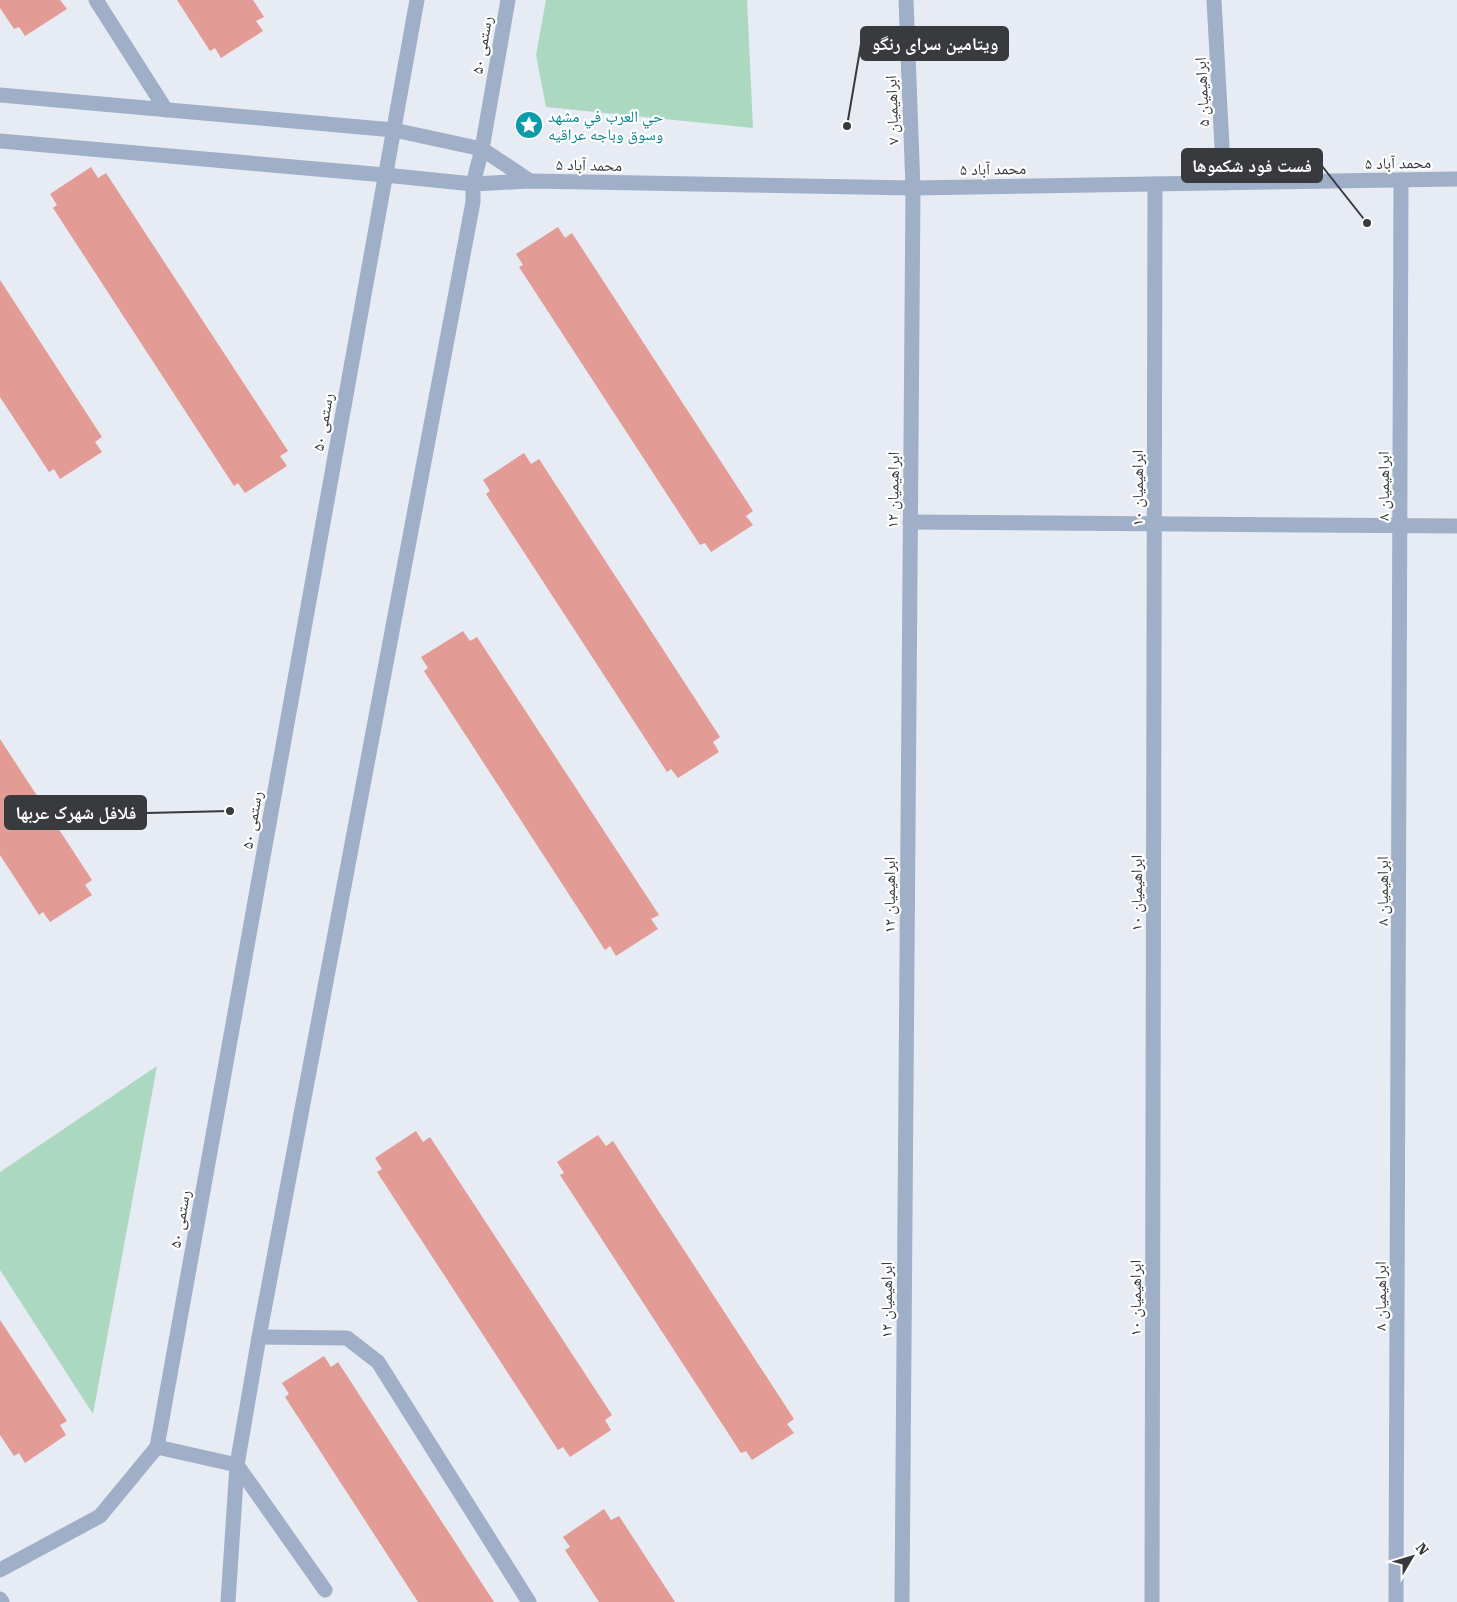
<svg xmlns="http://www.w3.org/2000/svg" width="1457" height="1602" viewBox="0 0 1457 1602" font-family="'Roboto Serif','Noto Naskh Arabic',serif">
<rect width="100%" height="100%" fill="#e7ebf4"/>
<g fill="#acd8c1">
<path d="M546,0H747L753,128L546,107L536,55Z"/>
<path d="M157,1066L93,1414L0,1270V1172Z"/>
</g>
<g fill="#e39b95">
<path d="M0,0H60L67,9L25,36L19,27L14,29L0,8Z"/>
<path d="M177,0H253L264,17L256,21L263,31L221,58L215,48L210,51Z"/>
<path d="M91,167L98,178L106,173L288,451L280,456L287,466L245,493L238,483L234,486L53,208L57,205L50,194Z"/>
<path d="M558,227L565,238L572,233L753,511L746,516L753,525L711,552L705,543L700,545L519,267L523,265L516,254Z"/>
<path d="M0,280L102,437L95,442L102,452L60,479L54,469L49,472L0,397Z"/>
<path d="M524,453L531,464L539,459L720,737L713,742L719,752L678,778L671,769L667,772L486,494L490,491L483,480Z"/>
<path d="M463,631L470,641L477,637L659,915L651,919L658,929L616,956L610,946L605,950L424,671L428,668L421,657Z"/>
<path d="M0,739L92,880L85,885L92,895L50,922L43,912L39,915L0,855Z"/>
<path d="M416,1131L423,1142L430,1137L612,1415L605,1420L611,1430L570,1457L563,1447L558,1450L377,1172L382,1169L375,1158Z"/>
<path d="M598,1135L606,1146L613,1141L794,1419L787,1424L794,1433L752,1460L746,1451L741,1453L560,1175L564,1173L557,1162Z"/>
<path d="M0,1320L67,1421L60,1425L66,1435L25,1463L19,1453L14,1456L0,1435Z"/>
<path d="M324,1356L331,1367L338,1362L494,1602H418L285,1397L289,1394L282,1383Z"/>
<path d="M604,1509L611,1520L619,1516L675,1602H599L565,1550L570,1547L563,1537Z"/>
</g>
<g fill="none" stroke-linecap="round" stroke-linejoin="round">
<path stroke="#9fafc7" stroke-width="15" d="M910,522L1457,526"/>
<g stroke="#9fafc7" stroke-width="15">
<path d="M96,0L166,110"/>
<path d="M1214,0L1224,183"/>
<path d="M0,95L394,130L482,149L530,181"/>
<path d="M0,141L385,175L473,184L530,181L913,188L1457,179"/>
<path d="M259,1337L347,1338L378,1362L529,1602"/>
<path d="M157,1447L237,1465L325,1590"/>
<path d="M0,1570L100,1516L157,1447L417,0"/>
<path d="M0,1599L2,1602"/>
<path d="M228,1602L237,1465L259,1337L473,202V184L482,149L508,0"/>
<path d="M902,1602L913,188L906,0"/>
<path d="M1152,1602L1155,184"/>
<path d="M1396,1602L1401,180"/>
</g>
</g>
<defs>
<symbol id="sight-disc" viewBox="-11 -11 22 22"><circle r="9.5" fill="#0f9aa8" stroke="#fff"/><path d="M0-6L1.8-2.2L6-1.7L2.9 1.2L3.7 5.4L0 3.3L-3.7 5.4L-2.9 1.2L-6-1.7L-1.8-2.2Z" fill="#fff"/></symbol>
</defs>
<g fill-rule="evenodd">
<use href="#sight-disc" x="513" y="109" width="32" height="32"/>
</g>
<g text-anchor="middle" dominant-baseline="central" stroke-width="4.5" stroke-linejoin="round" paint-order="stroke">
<g font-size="16" fill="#383a3d" stroke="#fff">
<text transform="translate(482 45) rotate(-80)">رستمی ۵۰</text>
<text transform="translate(1202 92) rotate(-93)">ابراهیمیان ۵</text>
<text transform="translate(892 110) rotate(-92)">ابراهیمیان ۷</text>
<text transform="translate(1398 163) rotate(-1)">محمد آباد ۵</text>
<text transform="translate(589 165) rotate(1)">محمد آباد ۵</text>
<text transform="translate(993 169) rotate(-1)">محمد آباد ۵</text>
<text transform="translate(323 422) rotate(-80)">رستمی ۵۰</text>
<text transform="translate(1383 486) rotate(-90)">ابراهیمیان ۸</text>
<text transform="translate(1137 488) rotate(-90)">ابراهیمیان ۱۰</text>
<text transform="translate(893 490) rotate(-89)">ابراهیمیان ۱۲</text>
<text transform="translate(252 820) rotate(-80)">رستمی ۵۰</text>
<text transform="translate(1382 891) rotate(-90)">ابراهیمیان ۸</text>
<text transform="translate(1136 893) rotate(-90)">ابراهیمیان ۱۰</text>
<text transform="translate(889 895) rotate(-90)">ابراهیمیان ۱۲</text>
<text transform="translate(180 1219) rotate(-80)">رستمی ۵۰</text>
<text transform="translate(1380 1296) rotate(-90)">ابراهیمیان ۸</text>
<text transform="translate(1135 1298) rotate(-90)">ابراهیمیان ۱۰</text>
<text transform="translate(886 1300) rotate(-90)">ابراهیمیان ۱۲</text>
</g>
<g font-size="16" fill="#0d838f" stroke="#fff" text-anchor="start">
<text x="548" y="116">حي العرب في مشهد<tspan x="548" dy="18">وسوق وباجه عراقيه</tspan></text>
</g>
</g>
<path fill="none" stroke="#383a3d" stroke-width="2" d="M847 126L861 44M1367 223L1322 166M230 811L146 813"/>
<g fill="#383a3d" stroke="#fff" stroke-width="2">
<circle cx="847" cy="126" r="5"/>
<circle cx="1367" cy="223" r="5"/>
<circle cx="230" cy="811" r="5"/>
</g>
<g fill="#383a3d" stroke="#383a3d" stroke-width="2">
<rect x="861" y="27" width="147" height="33" rx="5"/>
<rect x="1182" y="149" width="140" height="33" rx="5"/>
<rect x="5" y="796" width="141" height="33" rx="5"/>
</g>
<g font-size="18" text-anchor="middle" font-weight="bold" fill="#fff">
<text x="935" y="50">ویتامین سرای رنگو</text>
<text x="1252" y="172">فست فود شکموها</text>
<text x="76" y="819">فلافل شهرک عربها</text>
</g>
<g transform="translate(1412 1557) rotate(52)" stroke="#ffffff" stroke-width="4" paint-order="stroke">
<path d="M0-4L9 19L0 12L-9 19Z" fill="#383a3d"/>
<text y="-8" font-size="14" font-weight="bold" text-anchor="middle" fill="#383a3d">N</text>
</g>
</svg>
